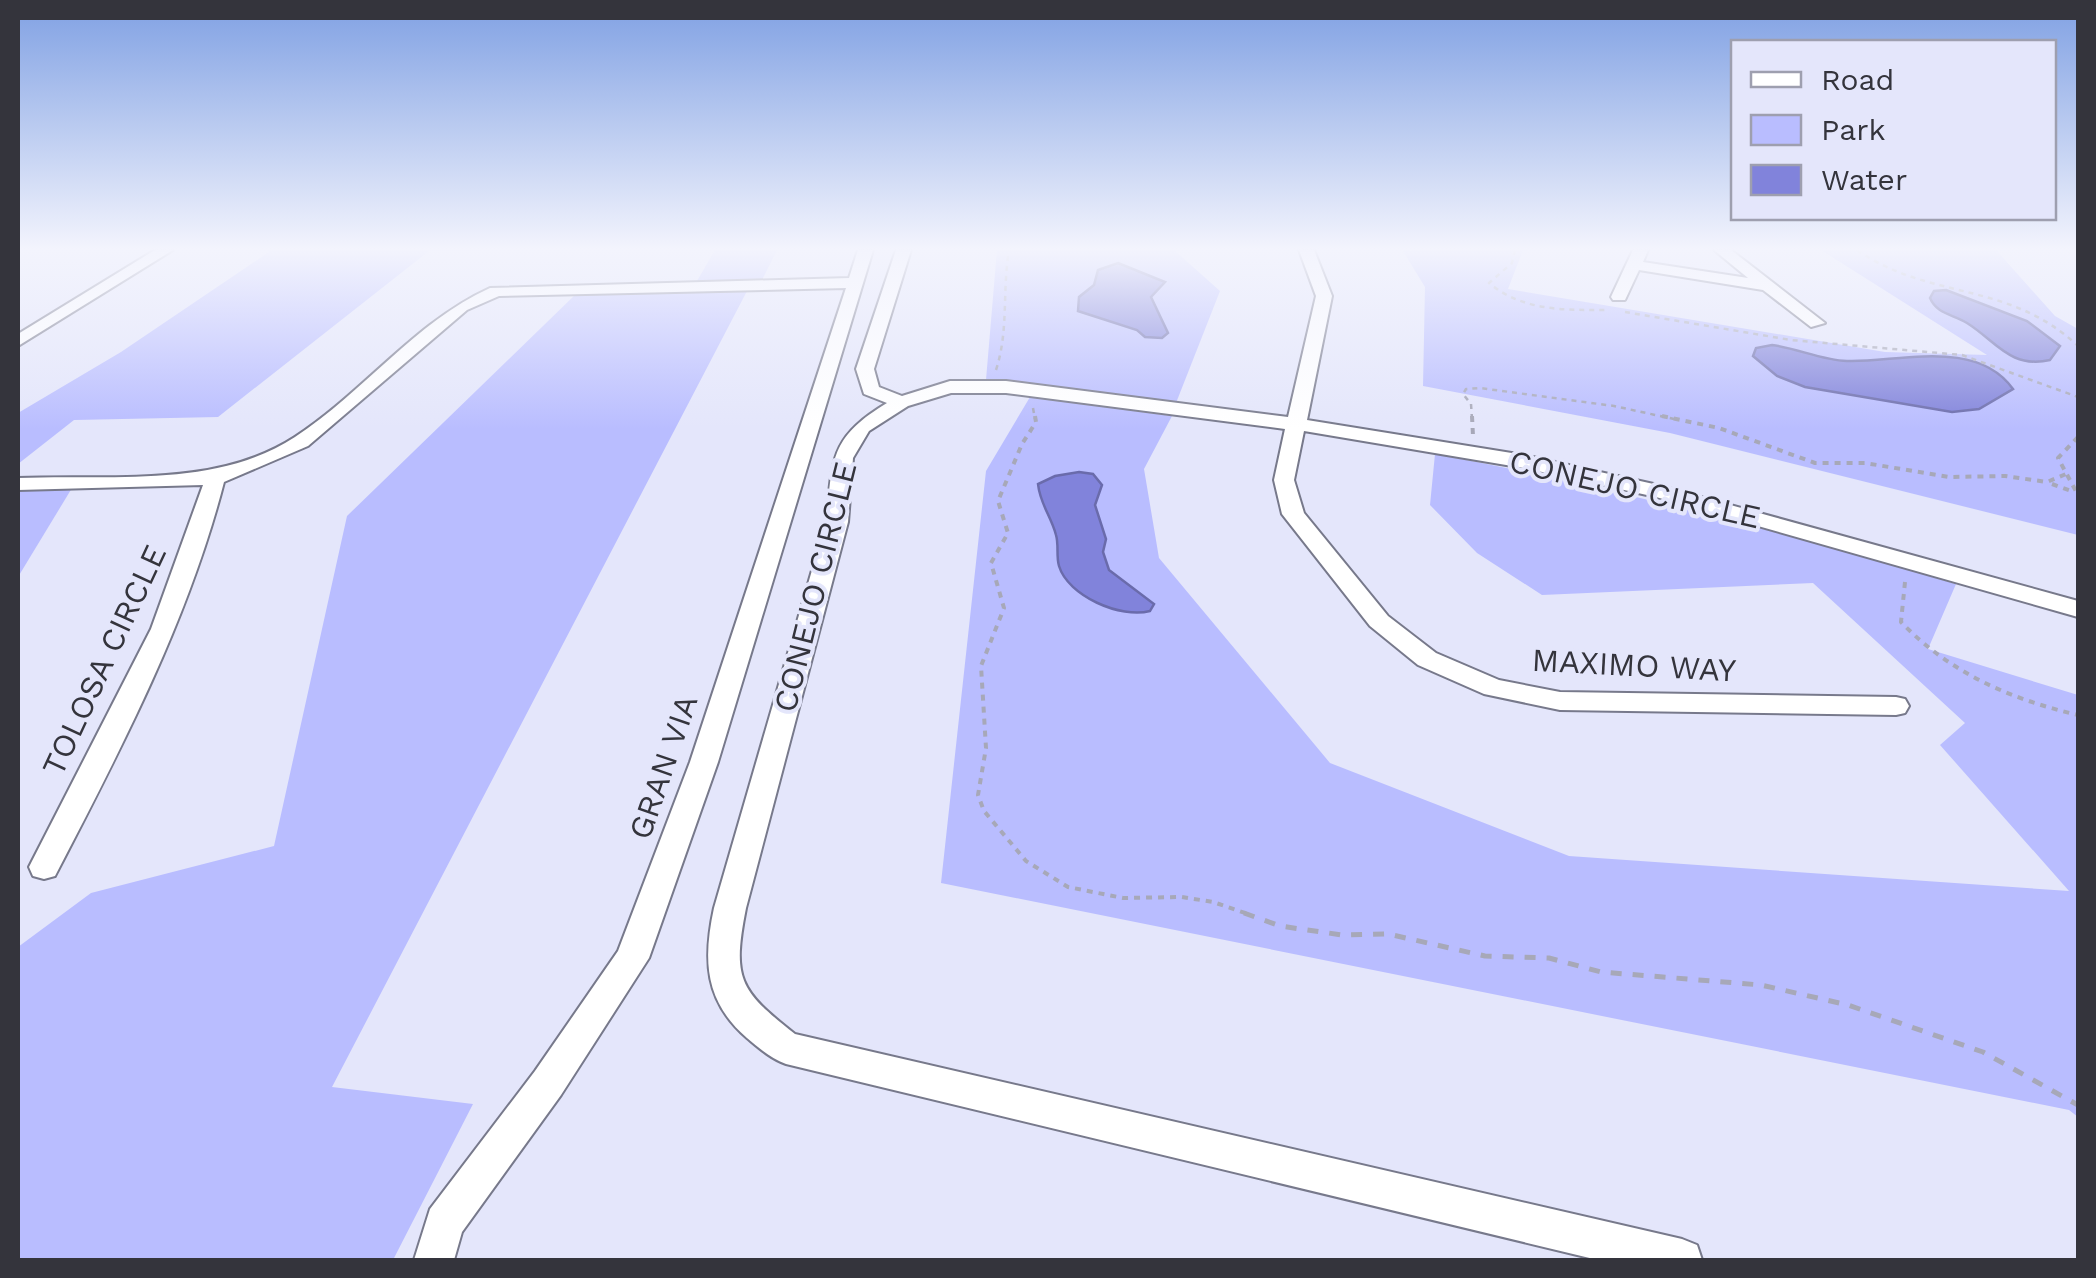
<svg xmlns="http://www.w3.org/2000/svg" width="2096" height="1278" viewBox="0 0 2096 1278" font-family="'Work Sans',sans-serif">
<rect width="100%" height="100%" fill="#e4e6fb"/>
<g fill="#b9bdff">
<path d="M272,250H485L429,251L218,417L74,420L18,464V413L121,352Z"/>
<path d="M715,250H777L762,280L697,281Z"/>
<path d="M997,250H1174L1220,291L1176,403L986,380Z"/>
<path d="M1523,250L1508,289L1885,352L1987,355L1821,250H1996L2055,316L2078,329V535L1670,433L1423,386L1425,287L1403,251Z"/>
<path d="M747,291L332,1087L473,1104L393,1260H18V947L91,893L274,846L347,516L578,292Z"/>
<path d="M1030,397L1172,416L1144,469L1159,558L1330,763L1569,856L2069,891L1940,745L1965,723L1813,583L1542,595L1477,553L1430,505L1435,454C1612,487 1784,532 1956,584L1928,649L2078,695V1117L2069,1110L941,883L986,471Z"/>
<path d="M72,488L18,577V490Z"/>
</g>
<g fill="#8183db" stroke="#6a6bab" stroke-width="2.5">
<path d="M1118,263L1165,282L1151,297L1168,333L1162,338L1145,337L1137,330L1078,311L1079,297L1094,285L1098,270Z"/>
<path d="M1946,290L2027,321L2060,346L2050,360C2010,369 1996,341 1967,323C1952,314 1937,314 1930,298L1934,291Z"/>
<path d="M1772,345C1797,348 1821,360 1847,361C1896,363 1976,337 2013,389L1979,409L1952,412L1805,387L1777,376L1753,356L1756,348Z"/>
<path d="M1079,472L1093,474L1102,485L1095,505L1106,539L1103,552L1109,570L1154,604L1150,611C1121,619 1068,596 1059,566C1056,556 1059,545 1056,535C1051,516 1040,504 1038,484L1055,476Z"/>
</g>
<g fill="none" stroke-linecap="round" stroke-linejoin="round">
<defs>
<g id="minor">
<path d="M155,250H173L18,346V334Z"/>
<path d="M858,250H873L718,762L649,958L561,1095L462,1232L454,1260H414L430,1209L535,1071L618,951L690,762L846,288L499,296L467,310L308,446L224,482C188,621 121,749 55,876L44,879L33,876L29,867L151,629L203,485L18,490V478C109,474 215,489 295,437C364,392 415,322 490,288L849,278Z"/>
<path d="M896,250H911L874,369L879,387L902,396L950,381H1006L1288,417L1316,296L1299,250H1314L1332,296L1307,420L1524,455L1658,485L2078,601V617L1656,497L1524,468L1304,431L1294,480L1304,513L1388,616L1436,653L1499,680L1560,692L1896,697L1905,699L1909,706L1905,713L1896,715L1560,710L1484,694L1418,665L1370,626L1282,514L1274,480L1285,429L1006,393H951L908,406L869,431L853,458L848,522L746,908C732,979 739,990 795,1034L1682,1239L1697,1245L1702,1260H1598L786,1064C771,1059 759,1048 747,1038C704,1001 703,959 714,908L826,522C833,459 829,438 887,403L864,394L856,369Z"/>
<path d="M1633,250H1648L1643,262L1748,278L1714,250H1731L1825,323L1811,327L1763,290L1639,270L1625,300H1613L1611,297Z"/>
</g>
</defs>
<use href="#minor" stroke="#77798b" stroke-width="4"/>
<g stroke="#a7a8b8" stroke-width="2.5" stroke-dasharray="5 5" stroke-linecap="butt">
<path d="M1515,250L1512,263L1489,283C1523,311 1563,310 1605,310"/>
<path d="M1857,250C1931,301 2007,280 2078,346"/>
<path d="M1625,312L1791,340L1962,355L2078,397"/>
<path d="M996,370C1009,330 1002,291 1009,250"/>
<path d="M1033,408L1035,419"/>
<path d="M1472,419L1471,404L1463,394L1466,389L1480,388L1614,406L1674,419"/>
</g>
<g stroke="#a7a8b8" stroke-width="4" stroke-dasharray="6 6" stroke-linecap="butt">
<path d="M1035,416L1036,422L1022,444L998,501L1008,533L991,563L1004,608L981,666L986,748L978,795L984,811L1026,861L1068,887L1123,898L1182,897L1213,902L1251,915"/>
<path d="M1472,416L1473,436"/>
<path d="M1662,416L1719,428L1815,463H1865L1949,477L2005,476L2047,482L2066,474"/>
<path d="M2078,437L2058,458L2078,495"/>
<path d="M2052,484L2071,491"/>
<path d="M1905,582L1901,622C1950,673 2010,699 2078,715"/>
</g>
<path stroke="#a7a8b8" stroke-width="5" stroke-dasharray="11 11" stroke-linecap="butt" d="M1244,913L1280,926L1342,935L1388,934L1485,956L1549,958L1601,972L1761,985L1848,1005L1983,1052L2078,1105"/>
<use href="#minor" fill="#fff" fill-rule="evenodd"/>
</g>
<linearGradient id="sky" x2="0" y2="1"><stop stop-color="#7fa0e3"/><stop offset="0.58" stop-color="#f3f4fd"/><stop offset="1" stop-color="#f3f4fd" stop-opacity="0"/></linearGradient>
<rect width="2096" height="429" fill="url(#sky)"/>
<g text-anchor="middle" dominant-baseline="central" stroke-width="8" stroke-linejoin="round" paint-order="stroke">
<g font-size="32" fill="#34343c" stroke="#e4e6fb">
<text transform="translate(1635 489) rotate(13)">CONEJO CIRCLE</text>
<text transform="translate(815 587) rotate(-76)">CONEJO CIRCLE</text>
<text transform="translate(104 660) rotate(-65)">TOLOSA CIRCLE</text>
<text transform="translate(1634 665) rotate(3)">MAXIMO WAY</text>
<text transform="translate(663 767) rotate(-71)">GRAN VIA</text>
</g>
</g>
<rect width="2096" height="1278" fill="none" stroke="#34343c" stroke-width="40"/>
<rect x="1731" y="40" width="325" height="180" fill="#e4e6fb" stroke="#9e9faf" stroke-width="2.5"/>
<rect x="1751" y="72" width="50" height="15" fill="#ffffff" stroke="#9e9faf" stroke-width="2.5"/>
<text x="1821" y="90" font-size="30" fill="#34343c">Road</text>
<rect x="1751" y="115" width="50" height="30" fill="#b9bdff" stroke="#9e9faf" stroke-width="2.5"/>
<text x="1821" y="140" font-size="30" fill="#34343c">Park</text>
<rect x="1751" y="165" width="50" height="30" fill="#8183db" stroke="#9e9faf" stroke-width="2.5"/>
<text x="1821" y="190" font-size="30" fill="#34343c">Water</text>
</svg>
